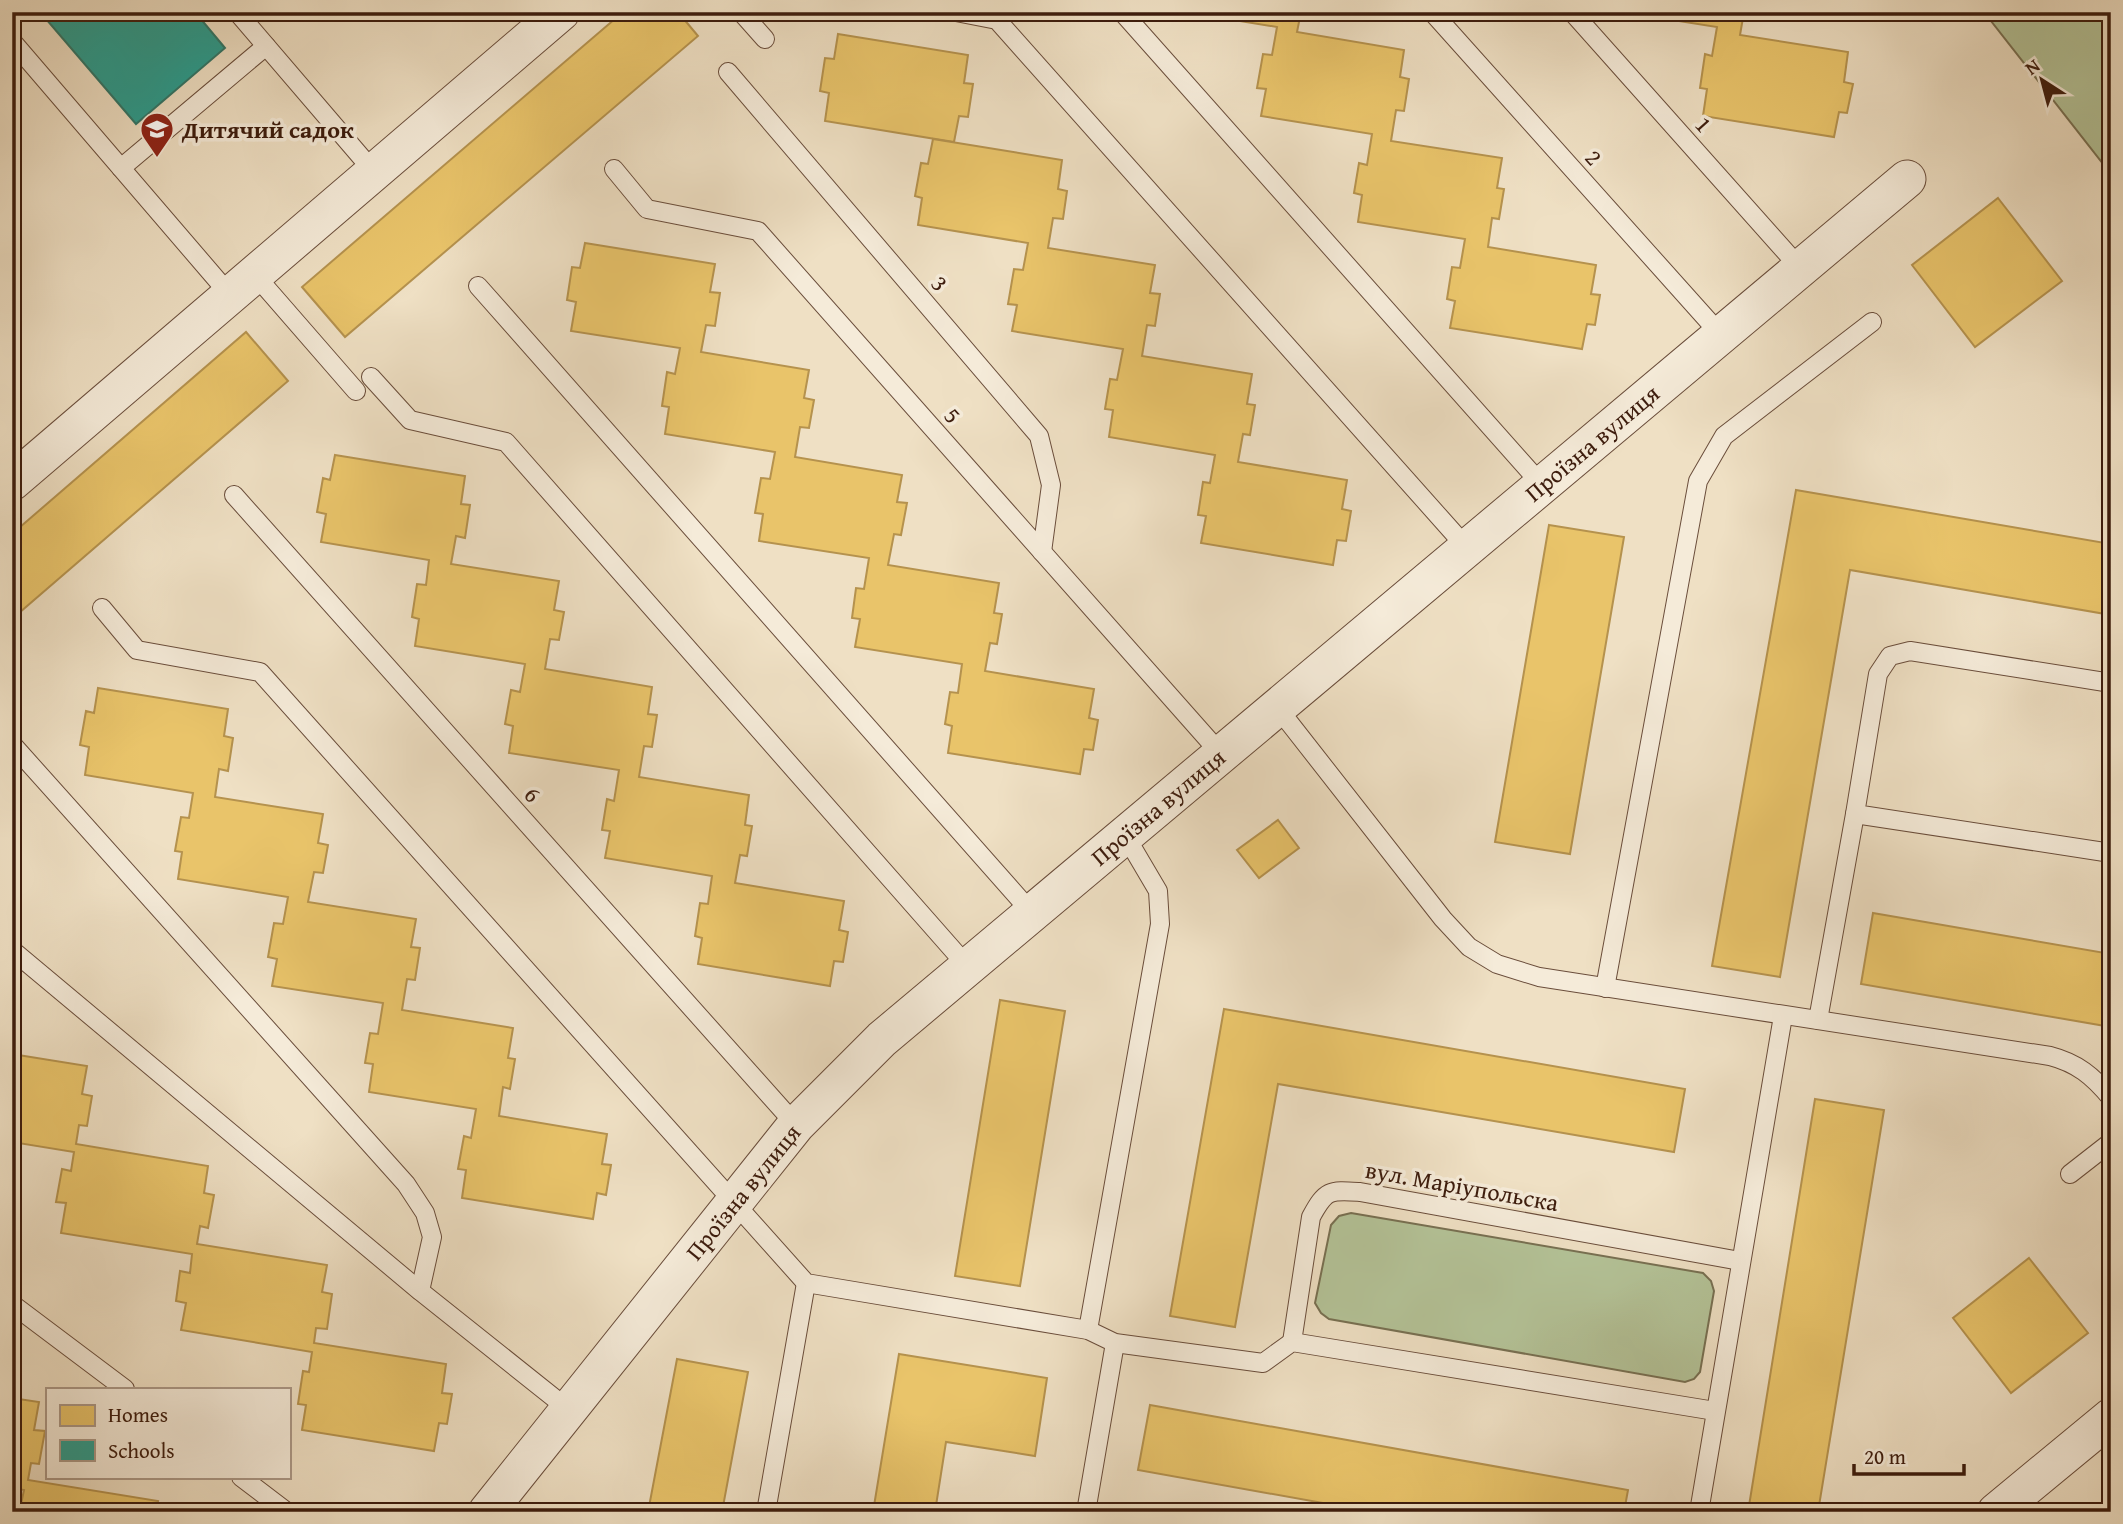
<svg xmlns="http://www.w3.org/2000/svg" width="2123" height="1524" viewBox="0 0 2123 1524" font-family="'Gentium Book Plus',serif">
<rect width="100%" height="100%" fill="#efe0c4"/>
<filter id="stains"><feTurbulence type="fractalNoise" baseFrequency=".00286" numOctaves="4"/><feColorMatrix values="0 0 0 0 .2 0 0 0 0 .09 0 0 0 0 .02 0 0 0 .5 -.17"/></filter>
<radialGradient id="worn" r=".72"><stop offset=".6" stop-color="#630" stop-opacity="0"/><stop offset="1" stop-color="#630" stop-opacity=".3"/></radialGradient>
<g fill="#b4c398" stroke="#787052" stroke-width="2">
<path d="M1984,12H2095L2111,32V174Z"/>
<path d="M1351,1213L1703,1273L1711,1281L1714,1291L1700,1372L1694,1379L1685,1382L1329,1319L1321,1313L1315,1303L1331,1225L1339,1216Z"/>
</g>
<g fill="#e9c46a" stroke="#b5924e" stroke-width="2">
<path d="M623,12H678L698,36L345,337L302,287Z"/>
<path d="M1185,12H1301L1297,32L1404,50L1400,77L1409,79L1404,111L1396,110L1391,141L1502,158L1497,188L1504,189L1499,219L1492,218L1488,247L1596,265L1591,294L1600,295L1595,325L1587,324L1582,349L1450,328L1455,301L1447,299L1452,267L1460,268L1465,239L1358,222L1362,195L1354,193L1359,163L1367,165L1372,134L1261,116L1266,89L1257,88L1263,54L1272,55L1277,27Z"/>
<path d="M1622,12H1744L1740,35L1848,52L1844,82L1853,84L1847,113L1839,112L1834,137L1703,116L1707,89L1700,88L1705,54L1712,56L1717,27Z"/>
<path d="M838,34L968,55L964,83L973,84L968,117L959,116L954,142L825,121L829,93L820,91L825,58L834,59Z"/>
<path d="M933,139L1062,160L1058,189L1067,191L1063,219L1053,218L1048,248L1155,265L1150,293L1160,294L1155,326L1147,325L1142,356L1252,374L1247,404L1255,405L1250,435L1243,434L1238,462L1347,480L1342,509L1351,511L1346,541L1337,540L1333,565L1201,543L1206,516L1198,515L1203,482L1210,483L1215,455L1109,437L1113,410L1105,409L1110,379L1117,380L1123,349L1012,331L1017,305L1008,304L1014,269L1023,270L1028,243L918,225L922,198L915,196L921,163L928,164Z"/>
<path d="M1998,198L2062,281L1975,347L1912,265Z"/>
<path d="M585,243L715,264L710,292L720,293L715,326L706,325L701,352L809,370L804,398L814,400L809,428L800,427L795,457L902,475L897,502L907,503L901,535L894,534L888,565L999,583L994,613L1002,614L997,644L990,643L985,671L1094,689L1089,718L1098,720L1093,750L1084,749L1080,774L948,753L952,726L945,724L950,692L958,693L962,664L855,647L860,619L852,618L856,588L864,589L869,558L759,541L763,514L755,513L761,478L770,479L775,452L665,434L669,407L662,406L667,372L675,374L680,348L571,331L576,302L567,300L572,267L580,268Z"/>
<path d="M246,332L288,381L12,619V534Z"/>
<path d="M335,455L465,476L461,504L470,505L465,538L456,536L451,564L559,581L554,610L564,612L559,640L550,639L545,669L652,687L648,714L657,715L652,747L644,746L639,777L749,795L745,825L752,826L747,856L740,855L735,883L844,901L839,930L848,932L843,962L834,961L830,986L698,964L702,938L695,936L700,903L708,904L712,876L605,858L610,831L602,830L607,799L614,801L619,770L509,753L513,726L505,724L511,690L520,692L525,664L415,646L419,619L412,617L417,584L426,585L429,560L321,542L326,514L317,512L323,478L330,480Z"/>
<path d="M1796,490L2111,544V615L1850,570L1780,977L1712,966Z"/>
<path d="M1549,525L1624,537L1570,854L1495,842Z"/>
<path d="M98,688L228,709L224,736L233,738L228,771L219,769L215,797L323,814L318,843L328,845L323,873L314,872L308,902L416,919L411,947L420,948L415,980L407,979L402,1010L513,1028L508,1058L515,1059L510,1089L503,1087L499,1116L607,1134L602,1164L611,1165L606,1195L597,1193L593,1219L462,1198L466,1170L458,1169L464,1136L471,1138L476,1109L369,1092L373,1064L365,1063L370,1033L378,1034L383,1003L272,986L277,959L268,957L274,923L283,924L288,897L178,879L182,852L175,851L181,817L189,818L193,793L85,775L89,747L80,745L86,711L94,713Z"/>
<path d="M1278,820L1299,848L1259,878L1237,850Z"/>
<path d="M1873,913L2111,954V1027L1861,984Z"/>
<path d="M1000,1000L1065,1011L1020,1286L955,1276Z"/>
<path d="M1224,1009L1685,1089L1674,1152L1278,1084L1235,1327L1170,1316Z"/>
<path d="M12,1054L87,1066L82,1094L92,1096L87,1126L79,1125L76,1144L208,1166L204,1193L214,1195L208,1228L200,1226L197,1244L327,1265L322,1292L332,1294L327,1329L316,1328L314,1343L446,1364L442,1393L452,1394L447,1424L439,1423L434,1451L302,1430L306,1405L298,1404L303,1371L309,1372L312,1352L181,1330L186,1303L176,1301L180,1271L190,1273L192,1254L61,1233L66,1203L56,1202L62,1169L71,1171L74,1152L12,1142Z"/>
<path d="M1815,1099L1884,1110L1818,1512H1748Z"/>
<path d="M2029,1258L2088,1333L2011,1393L1953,1318Z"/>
<path d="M899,1354L1047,1378L1035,1456L946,1442L935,1512H873Z"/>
<path d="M677,1359L748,1372L722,1512H648Z"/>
<path d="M12,1398L39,1402L34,1430L45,1431L39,1464L31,1463L28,1480L158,1501L156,1512H12V1508L20,1509L24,1490L12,1488Z"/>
<path d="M1150,1405L1628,1490L1624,1512H1373L1138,1470Z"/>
</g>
<path fill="#2a9d8f" stroke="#307668" stroke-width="2" d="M40,12H195L225,48L136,124Z"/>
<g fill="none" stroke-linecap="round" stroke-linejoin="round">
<defs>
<g id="service">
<path d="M237,12L374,172"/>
<path d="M741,12L765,39"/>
<path d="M956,12L997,20L1467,548"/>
<path d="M1122,12L1542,485"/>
<path d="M1432,12L1721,335"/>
<path d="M1572,12L1800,268"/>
<path d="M12,41L230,295"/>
<path d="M728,72L1039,436L1051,485L1042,552"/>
<path d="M121,168L266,46"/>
<path d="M614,169L647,209L758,231L1221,754"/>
<path d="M255,275L356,391"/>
<path d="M478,286L1032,913"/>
<path d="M371,377L410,420L506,442L968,967"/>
<path d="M234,495L796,1125"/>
<path d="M102,608L137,650L260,672L806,1283L1088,1330L1115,1343L1263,1363L1292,1342L1715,1411"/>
<path d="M2111,683L1910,651L1890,656L1878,674L1855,814L2111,853"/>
<path d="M1277,707L1443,919L1469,947L1497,964L1539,977L2050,1056C2077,1063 2093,1076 2111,1098"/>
<path d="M12,744L406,1184L425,1213L432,1237L420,1291"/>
<path d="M12,950L420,1291L568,1409"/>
<path d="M1605,988L1698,481L1724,436L1872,322"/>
<path d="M1818,1020L1855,814"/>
<path d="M2070,1174L2111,1142"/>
<path d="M12,1304L125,1389"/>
<path d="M1088,1330L1160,924L1158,891L1125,835"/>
<path d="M1292,1342L1311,1217C1326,1189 1330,1190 1360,1192L1740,1261"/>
<path d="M241,1477L287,1512"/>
<path d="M766,1512L806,1283"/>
<path d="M1086,1512L1115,1343"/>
<path d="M1699,1512L1783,1016"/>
</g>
<g id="minor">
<path d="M12,482L561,12"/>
<path d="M487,1512L796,1125L882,1039L1907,179"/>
<path d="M1996,1512L2111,1417"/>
</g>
</defs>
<use href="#service" stroke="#6a4d3b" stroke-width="20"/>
<use href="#minor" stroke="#6a4d3b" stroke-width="39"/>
<use href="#service" stroke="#f5ebd9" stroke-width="18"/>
<use href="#minor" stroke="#f5ebd9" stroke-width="37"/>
</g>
<defs>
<symbol id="school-pin" viewBox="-11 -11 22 30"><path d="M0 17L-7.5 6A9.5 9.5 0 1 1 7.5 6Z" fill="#8f2418" stroke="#f5ebd9"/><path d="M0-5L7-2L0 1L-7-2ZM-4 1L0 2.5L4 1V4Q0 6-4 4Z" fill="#fff"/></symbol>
</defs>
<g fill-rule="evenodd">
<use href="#school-pin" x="138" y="110" width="38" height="52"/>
</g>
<g text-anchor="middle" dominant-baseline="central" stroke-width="7" stroke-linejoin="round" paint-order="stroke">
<g font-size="24" fill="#3d1c0d" stroke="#f5ebd9">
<text transform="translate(1704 124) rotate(48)">1</text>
<text transform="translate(1594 157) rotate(48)">2</text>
<text transform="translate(940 283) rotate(49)">3</text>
<text transform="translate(953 415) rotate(48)">5</text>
<text transform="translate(1592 443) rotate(-40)">Проїзна вулиця</text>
<text transform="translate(533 794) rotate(48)">6</text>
<text transform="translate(1158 807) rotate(-40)">Проїзна вулиця</text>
<text transform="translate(1462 1186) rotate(10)">вул. Маріупольска</text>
<text transform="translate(743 1192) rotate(-51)">Проїзна вулиця</text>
</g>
<g font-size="24" font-weight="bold" fill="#3d1c0d" stroke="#f5ebd9" text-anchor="start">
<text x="182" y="129">Дитячий садок</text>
</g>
</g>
<rect width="2123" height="1524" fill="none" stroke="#efe0c4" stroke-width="42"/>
<rect x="14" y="14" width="2095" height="1496" fill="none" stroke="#3d1c0d" stroke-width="3.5"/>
<rect x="21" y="21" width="2081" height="1482" fill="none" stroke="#3d1c0d" stroke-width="2"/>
<rect x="46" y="1388" width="245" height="91" fill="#f5ebd9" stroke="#ab9887" stroke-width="2"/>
<rect x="60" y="1405" width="35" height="21" fill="#e9c46a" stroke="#ab9887" stroke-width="2"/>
<text x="108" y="1422" font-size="21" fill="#3d1c0d">Homes</text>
<rect x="60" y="1440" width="35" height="21" fill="#2a9d8f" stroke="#ab9887" stroke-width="2"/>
<text x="108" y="1458" font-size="21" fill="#3d1c0d">Schools</text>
<g transform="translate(2042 80) rotate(324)" stroke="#f5ebd9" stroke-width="5" paint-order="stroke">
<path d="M0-5L12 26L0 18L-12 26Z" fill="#3d1c0d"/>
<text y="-10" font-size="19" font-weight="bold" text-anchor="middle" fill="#3d1c0d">N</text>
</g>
<path d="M1854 1464v10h110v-10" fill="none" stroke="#3d1c0d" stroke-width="3.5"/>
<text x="1864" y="1464" font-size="21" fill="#3d1c0d" stroke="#f5ebd9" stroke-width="5" paint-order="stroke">20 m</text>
<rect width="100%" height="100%" filter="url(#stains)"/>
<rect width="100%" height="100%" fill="url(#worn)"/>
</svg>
